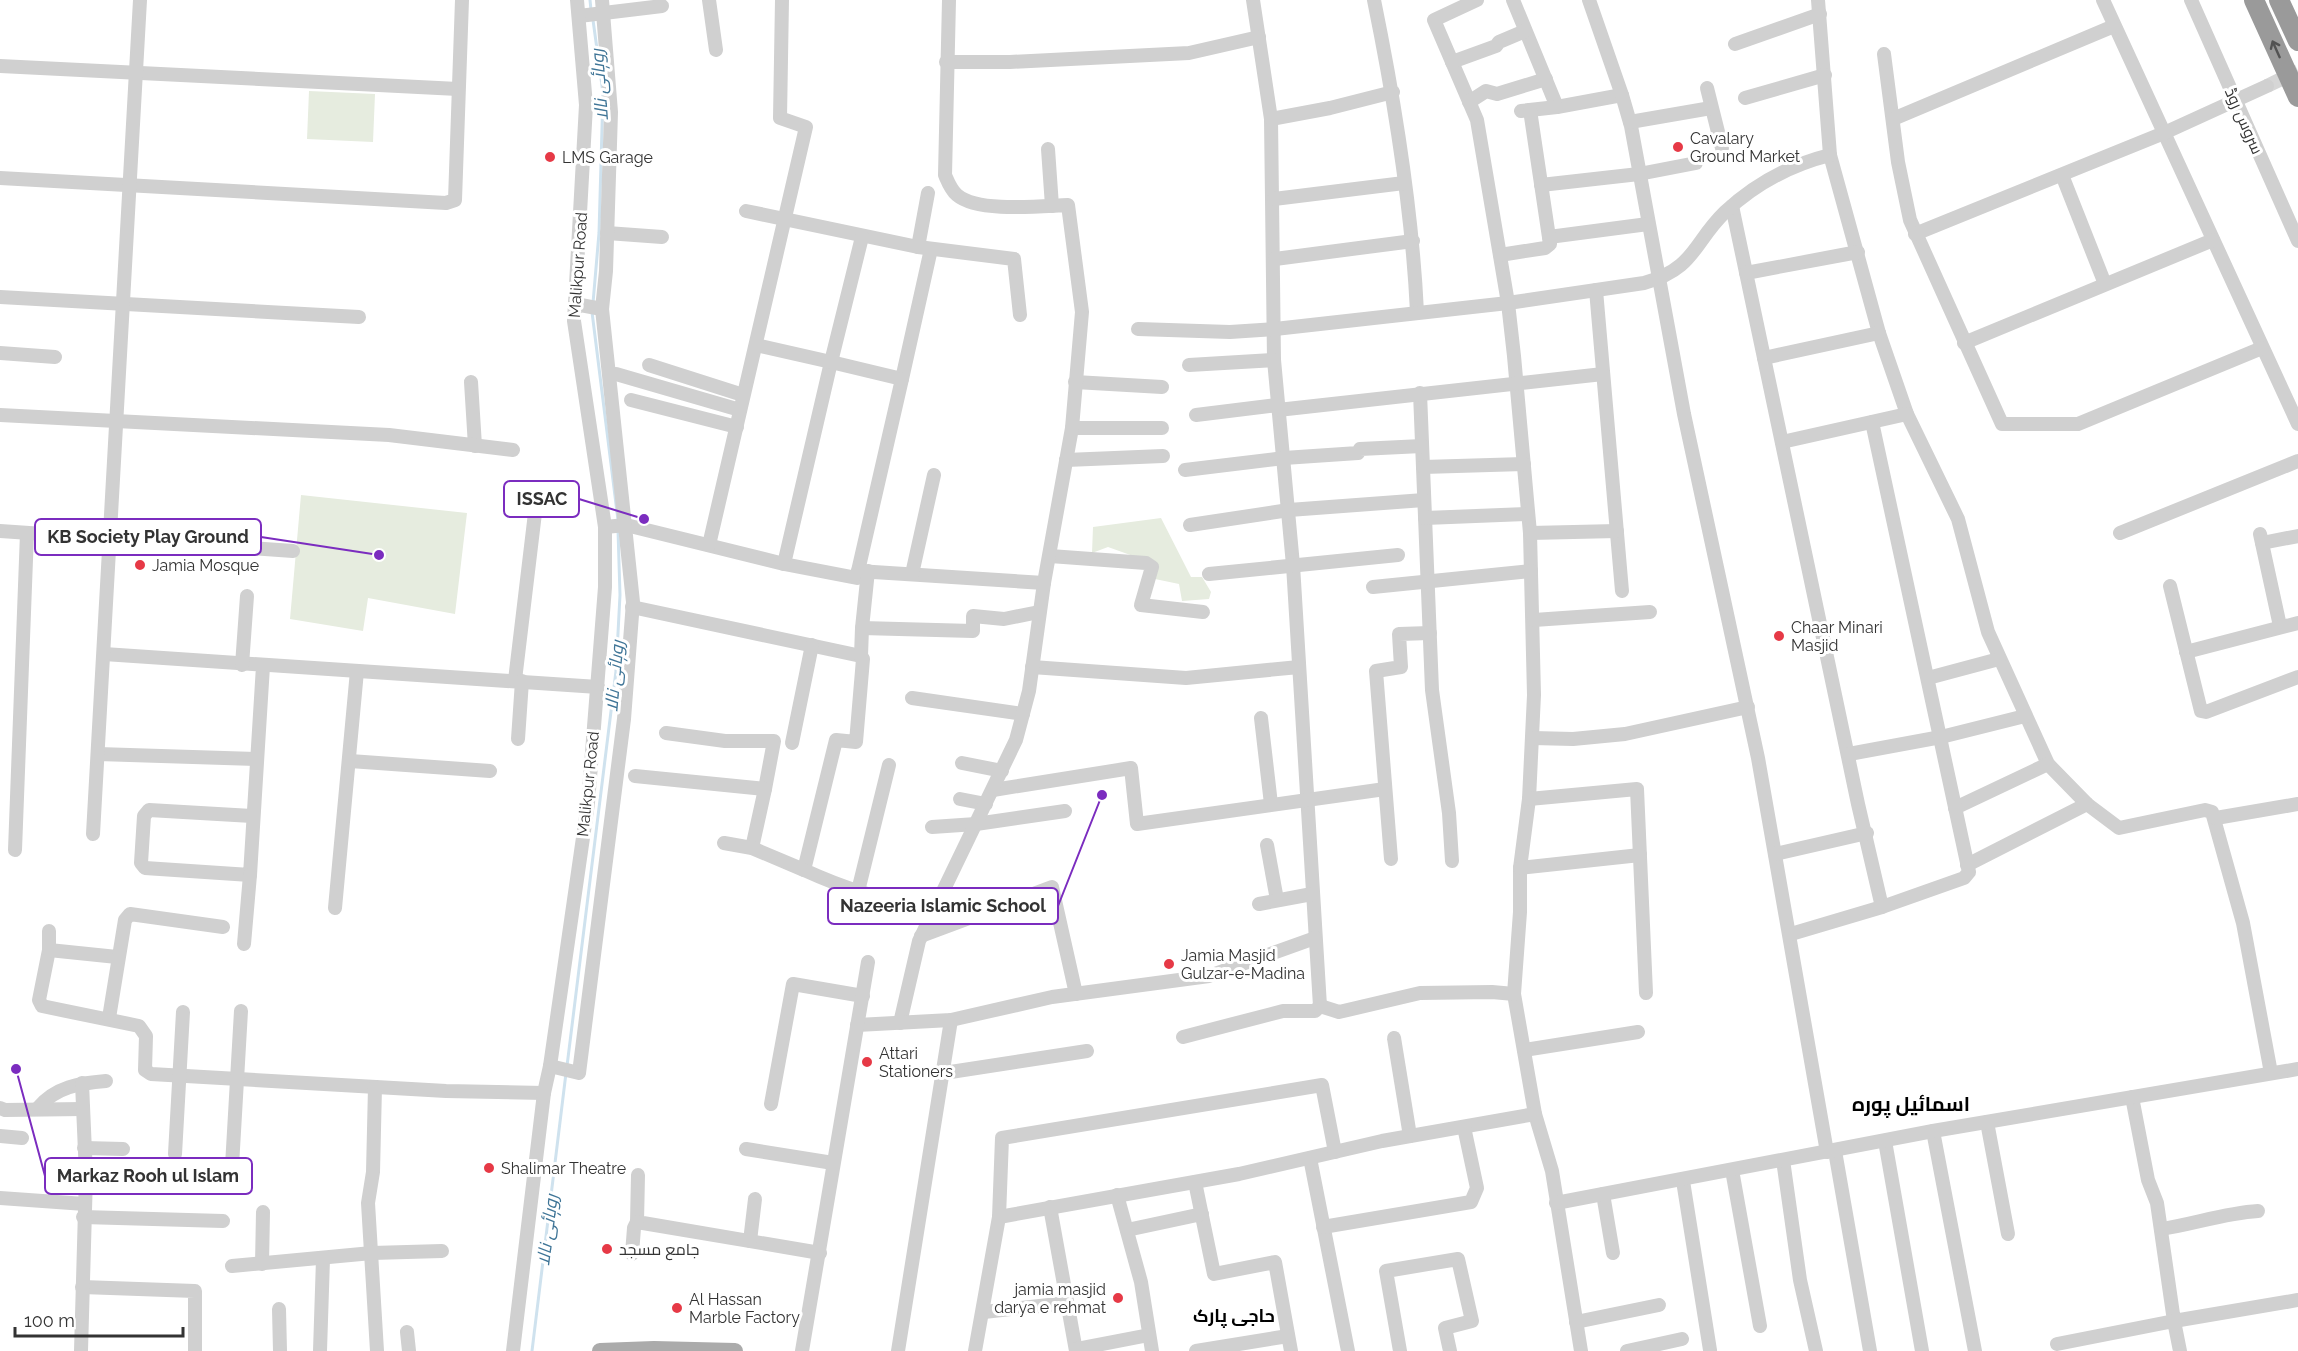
<svg xmlns="http://www.w3.org/2000/svg" width="2298" height="1351" viewBox="0 0 2298 1351" font-family="Raleway,Cairo,sans-serif">
<rect width="100%" height="100%" fill="#fff"/>
<g fill="#e6ecdf">
<path d="M309,91L375,94L373,142L307,139Z"/>
<path d="M301,495L467,513L455,614L368,598L363,631L290,619Z"/>
<path d="M1161,518L1191,577H1202L1211,592L1209,599L1182,601L1179,584L1155,579L1136,557L1108,547L1092,553L1093,527Z"/>
</g>
<g fill="none" stroke-linecap="round" stroke-linejoin="round">
<g stroke="#cfe2ee" stroke-width="3">
<path d="M590,0L591,10"/>
<path d="M593,20L603,93L599,233L593,303"/>
<path d="M592,312L618,520"/>
<path d="M567,1066L616,671L620,595L618,530"/>
<path d="M532,1351L566,1073"/>
</g>
<path stroke="#d6d6d6" stroke-width="14" stroke-dasharray="14 7" stroke-linecap="butt" d="M2267,86L2298,71"/>
<g stroke="#d0d0d0" stroke-width="14">
<path d="M709,0L716,50"/>
<path d="M1253,0L1271,119L1274,360L1293,565L1320,1006"/>
<path d="M1374,0C1395,103 1412,207 1417,312"/>
<path d="M1477,0L1434,20L1477,120L1508,303L1514,356L1530,533L1534,695L1529,799L1520,868V912L1514,994L1535,1114L1552,1171L1581,1351"/>
<path d="M1513,0L1557,107L1622,95L1631,126L1684,414L1758,758L1827,1152"/>
<path d="M1589,0L1622,95"/>
<path d="M1818,0L1830,155L1879,333L1907,414L1958,519L1988,632L2048,764L2087,804L2119,828L2205,810L2212,812L2243,923L2271,1073"/>
<path d="M2103,0L2298,424"/>
<path d="M2191,0L2298,241"/>
<path d="M579,16L662,6"/>
<path d="M1735,44L1820,14"/>
<path d="M1884,54L1898,162L1910,220L2002,424H2078L2262,348"/>
<path d="M946,62H1010L1189,53L1259,37"/>
<path d="M1452,62L1496,46L1499,42L1525,31"/>
<path d="M0,66L458,89"/>
<path d="M1707,88L1722,148"/>
<path d="M1745,98L1825,75"/>
<path d="M1469,102L1486,91L1497,94L1546,79"/>
<path d="M1521,111L1557,107"/>
<path d="M1271,119L1330,108L1393,92"/>
<path d="M1893,119L2114,26"/>
<path d="M1630,122L1711,108"/>
<path d="M1048,149L1052,206"/>
<path d="M2062,175L2105,284"/>
<path d="M0,178L446,203L455,200L462,0"/>
<path d="M1541,185L1639,174L1696,163"/>
<path d="M1274,199L1404,183"/>
<path d="M1732,206L1858,804L1882,907"/>
<path d="M746,211L918,247L1014,259L1020,315"/>
<path d="M607,233L662,237"/>
<path d="M1915,234L2164,133L2267,86"/>
<path d="M1549,237L1648,224"/>
<path d="M918,247L928,193"/>
<path d="M931,249L902,379L831,362L784,564L857,578L858,571L1044,583"/>
<path d="M1500,255L1545,248L1550,244L1530,110"/>
<path d="M1275,259L1413,241"/>
<path d="M1746,273L1858,252"/>
<path d="M1596,290L1622,591"/>
<path d="M0,297L359,317"/>
<path d="M575,304L602,309"/>
<path d="M1138,329L1230,332L1275,329L1508,303L1644,283C1695,269 1693,243 1725,212C1756,183 1790,165 1830,155"/>
<path d="M1964,343L2213,240"/>
<path d="M756,345L831,362L862,237"/>
<path d="M0,353L55,357"/>
<path d="M1764,358L1879,333"/>
<path d="M649,365L743,395"/>
<path d="M1189,365L1274,360"/>
<path d="M616,374L740,410"/>
<path d="M471,382L475,446"/>
<path d="M1075,382L1162,387"/>
<path d="M1420,393L1432,690L1449,813L1452,861"/>
<path d="M631,400L737,427"/>
<path d="M1278,410L1603,374"/>
<path d="M0,415L389,435L513,450"/>
<path d="M1196,415L1277,405"/>
<path d="M1072,428H1162"/>
<path d="M1782,442L1907,414"/>
<path d="M1066,460L1163,456"/>
<path d="M1423,467L1524,464"/>
<path d="M1185,470L1284,458L1358,453L1360,449L1422,446"/>
<path d="M1425,518L1528,514"/>
<path d="M1190,525L1289,510L1424,500"/>
<path d="M605,527L626,525L784,564"/>
<path d="M0,531L293,551"/>
<path d="M1530,533L1617,531"/>
<path d="M2120,533L2298,461"/>
<path d="M2260,534L2280,626"/>
<path d="M2262,543L2298,536"/>
<path d="M709,545L806,127L780,118L782,0"/>
<path d="M1050,556L1146,563L1152,567L1141,605L1203,612"/>
<path d="M858,571L902,379"/>
<path d="M868,571L862,628L973,631V616L1004,619L1039,612"/>
<path d="M912,574L934,475"/>
<path d="M1209,574L1398,555"/>
<path d="M2170,586L2201,711L2206,712L2298,677"/>
<path d="M1373,587L1531,571"/>
<path d="M632,607L861,656"/>
<path d="M1534,620L1650,612"/>
<path d="M862,628L861,656L863,659L856,742L836,740L804,870C837,885 872,898 909,903"/>
<path d="M2186,652L2298,623"/>
<path d="M104,654L598,687"/>
<path d="M242,665L247,596"/>
<path d="M1032,667L1186,678L1299,667"/>
<path d="M1928,678L1999,659"/>
<path d="M515,680L535,513"/>
<path d="M912,698L1023,714"/>
<path d="M1261,718L1271,804"/>
<path d="M666,733L725,741H774L765,789"/>
<path d="M1533,738L1573,739L1625,734L1748,707"/>
<path d="M518,739L522,681"/>
<path d="M792,743L812,645"/>
<path d="M98,754L256,759"/>
<path d="M1849,754L1941,737L2025,716"/>
<path d="M350,761L490,771"/>
<path d="M962,763L1002,771"/>
<path d="M635,776L765,789L752,848"/>
<path d="M993,790L1131,768L1137,824L1385,789"/>
<path d="M960,799L986,804"/>
<path d="M1529,799L1637,789L1646,993"/>
<path d="M1955,808L2048,764"/>
<path d="M252,816L149,810L144,816L141,863L145,868L250,875L263,666"/>
<path d="M2216,818L2298,804"/>
<path d="M932,827L976,824L1065,811"/>
<path d="M93,834L140,0"/>
<path d="M724,843L752,848L804,870"/>
<path d="M1267,845L1277,900"/>
<path d="M15,850L27,533"/>
<path d="M1775,854L1867,833"/>
<path d="M1391,859L1376,671L1401,667L1399,634L1430,633"/>
<path d="M1967,865L2087,804"/>
<path d="M1520,868L1640,855"/>
<path d="M858,891L889,765"/>
<path d="M1259,904L1312,894"/>
<path d="M335,908L357,671"/>
<path d="M49,931V950L39,1000L42,1006L139,1026L146,1036L145,1070L151,1074L446,1091L544,1093"/>
<path d="M1791,934L1882,907L1964,878L1969,872L1872,422"/>
<path d="M921,936L1052,887L1076,994"/>
<path d="M244,944L250,875"/>
<path d="M49,950L117,957"/>
<path d="M1320,1006L1339,1012L1420,993L1492,992L1514,994"/>
<path d="M109,1018L125,920L130,914L223,927"/>
<path d="M900,1023L919,941L1016,740L1029,691L1044,583L1072,428L1082,312L1068,205C1041,206 978,213 957,195C951,190 948,182 945,175L949,0"/>
<path d="M857,1025L951,1020L1052,997L1209,976L1315,938"/>
<path d="M1183,1037L1283,1011H1315L1320,1006"/>
<path d="M1394,1038L1410,1136"/>
<path d="M1524,1050L1638,1032"/>
<path d="M550,1066L579,1073L624,719L633,602L602,309L606,271L611,112L602,0"/>
<path d="M944,1073L1087,1051"/>
<path d="M375,1087L373,1172L368,1203L377,1351"/>
<path d="M2132,1097L2148,1180L2157,1203L2174,1321L2298,1300"/>
<path d="M771,1104L793,984L863,996"/>
<path d="M0,1108L5,1110L83,1109"/>
<path d="M38,1108C55,1087 80,1083 106,1081"/>
<path d="M1987,1122L2008,1234"/>
<path d="M1933,1131L1975,1351"/>
<path d="M0,1136L22,1138"/>
<path d="M1885,1141L1922,1351"/>
<path d="M84,1148L123,1149"/>
<path d="M746,1149L833,1163"/>
<path d="M1835,1151L1870,1351"/>
<path d="M175,1154L183,1012"/>
<path d="M1310,1158L1348,1351"/>
<path d="M1783,1160L1800,1280L1816,1351"/>
<path d="M1732,1170L1760,1326"/>
<path d="M638,1175L637,1222L820,1253"/>
<path d="M1683,1181L1710,1350"/>
<path d="M1195,1182L1214,1274L1275,1262L1291,1351"/>
<path d="M231,1183L241,1011"/>
<path d="M1603,1194L1613,1253"/>
<path d="M1117,1195L1141,1282L1152,1351"/>
<path d="M0,1198L85,1204"/>
<path d="M1556,1203L1933,1131L2298,1069"/>
<path d="M1050,1207L1076,1351"/>
<path d="M83,1217L223,1221"/>
<path d="M999,1217L1239,1174L1382,1141L1535,1114"/>
<path d="M1323,1227L1471,1202L1477,1188L1464,1127"/>
<path d="M2161,1229C2194,1224 2225,1213 2258,1211"/>
<path d="M1127,1230L1202,1214"/>
<path d="M750,1241L755,1199"/>
<path d="M632,1254L634,1228L637,1222"/>
<path d="M262,1264L263,1212"/>
<path d="M232,1266L372,1253L442,1251"/>
<path d="M82,1287L195,1291V1351"/>
<path d="M279,1309L280,1351"/>
<path d="M984,1312L1067,1303"/>
<path d="M1576,1322L1659,1305"/>
<path d="M407,1332L409,1351"/>
<path d="M2057,1344L2174,1321L2180,1351"/>
<path d="M1076,1349L1149,1335"/>
<path d="M81,1351L86,1175L82,1083"/>
<path d="M320,1351L323,1259"/>
<path d="M513,1351L544,1093L550,1066L588,803L605,587V527L574,321L586,105L577,0"/>
<path d="M802,1351L868,962"/>
<path d="M898,1351L951,1020"/>
<path d="M975,1351L999,1217L1002,1138L1322,1085L1335,1152"/>
<path d="M1196,1351L1288,1336"/>
<path d="M1400,1351L1386,1271L1458,1259L1472,1321L1445,1328L1450,1351"/>
<path d="M1627,1351L1682,1339"/>
</g>
<path stroke="#ababab" stroke-width="16" d="M600,1351L654,1349L735,1351"/>
<g stroke="#9a9a9a" stroke-width="20">
<path d="M2254,0L2298,97"/>
<path d="M2279,0L2298,41"/>
</g>
</g>
<defs><path id="oneway-shaft" d="M-6 0H5M1.5-3L5.5 0L1.5 3" fill="none" stroke-width="1.6" stroke-linecap="round" stroke-linejoin="round" transform="scale(1.5)"/></defs>
<use stroke="#525252" href="#oneway-shaft" transform="translate(2276 49) rotate(-114)"/>
<g fill="#e63946" stroke="#fff" stroke-width="2">
<circle cx="1678" cy="147" r="6"/>
<circle cx="550" cy="157" r="6"/>
<circle cx="140" cy="565" r="6"/>
<circle cx="1779" cy="636" r="6"/>
<circle cx="1169" cy="964" r="6"/>
<circle cx="867" cy="1062" r="6"/>
<circle cx="489" cy="1168" r="6"/>
<circle cx="607" cy="1249" r="6"/>
<circle cx="1118" cy="1298" r="6"/>
<circle cx="677" cy="1308" r="6"/>
</g>
<g text-anchor="middle" dominant-baseline="central" stroke-width="6" stroke-linejoin="round" paint-order="stroke">
<g font-size="16" fill="#333" stroke="#fff">
<text transform="translate(2244 121) rotate(66)">سروس روڈ</text>
<text transform="translate(578 265) rotate(-86)">Malikpur Road</text>
<text transform="translate(588 784) rotate(-84)">Malikpur Road</text>
</g>
<g font-size="16" fill="#333" stroke="#fff" text-anchor="start">
<text x="1690" y="138">Cavalary<tspan x="1690" dy="18">Ground Market</tspan></text>
<text x="562" y="157">LMS Garage</text>
<text x="152" y="565">Jamia Mosque</text>
<text x="1791" y="627">Chaar Minari<tspan x="1791" dy="18">Masjid</tspan></text>
<text x="1181" y="955">Jamia Masjid<tspan x="1181" dy="18">Gulzar-e-Madina</tspan></text>
<text x="879" y="1053">Attari<tspan x="879" dy="18">Stationers</tspan></text>
<text x="501" y="1168">Shalimar Theatre</text>
<text x="619" y="1249">جامع مسجد</text>
<text x="1106" y="1289" text-anchor="end">jamia masjid<tspan x="1106" dy="18">darya e rehmat</tspan></text>
<text x="689" y="1299">Al Hassan<tspan x="689" dy="18">Marble Factory</tspan></text>
</g>
<g font-size="18" font-style="italic" fill="#3f7597" stroke="#fff">
<text transform="translate(599 85) rotate(-94)">روہائی نالا</text>
<text transform="translate(614 676) rotate(-85)">روہائی نالا</text>
<text transform="translate(547 1230) rotate(-83)">روہائی نالا</text>
</g>
<g font-size="18" font-weight="bold" fill="#000" stroke="#fff">
<text x="1234" y="1315">حاجی پارک</text>
</g>
<g font-size="20" font-weight="bold" fill="#000" stroke="#fff">
<text x="1911" y="1104">اسمائیل پورہ</text>
</g>
</g>
<path fill="none" stroke="#7b2cbf" stroke-width="2" d="M644 519L579 499M379 555L261 537M1102 795L1058 906M16 1069L45 1176"/>
<g fill="#7b2cbf" stroke="#fff" stroke-width="2">
<circle cx="644" cy="519" r="6"/>
<circle cx="379" cy="555" r="6"/>
<circle cx="1102" cy="795" r="6"/>
<circle cx="16" cy="1069" r="6"/>
</g>
<g fill="#fff" stroke="#7b2cbf" stroke-width="2">
<rect x="504" y="481" width="75" height="36" rx="6"/>
<rect x="35" y="519" width="226" height="36" rx="6"/>
<rect x="828" y="888" width="230" height="36" rx="6"/>
<rect x="45" y="1158" width="207" height="36" rx="6"/>
</g>
<g font-size="18" text-anchor="middle" font-weight="bold" fill="#333">
<text x="542" y="505">ISSAC</text>
<text x="148" y="543">KB Society Play Ground</text>
<text x="943" y="912">Nazeeria Islamic School</text>
<text x="148" y="1182">Markaz Rooh ul Islam</text>
</g>
<path d="M15 1327v9h168v-9" fill="none" stroke="#333333" stroke-width="3"/>
<text x="24" y="1327" font-size="18" fill="#333333" stroke="#ffffff" stroke-width="4.5" paint-order="stroke">100 m</text>
</svg>
